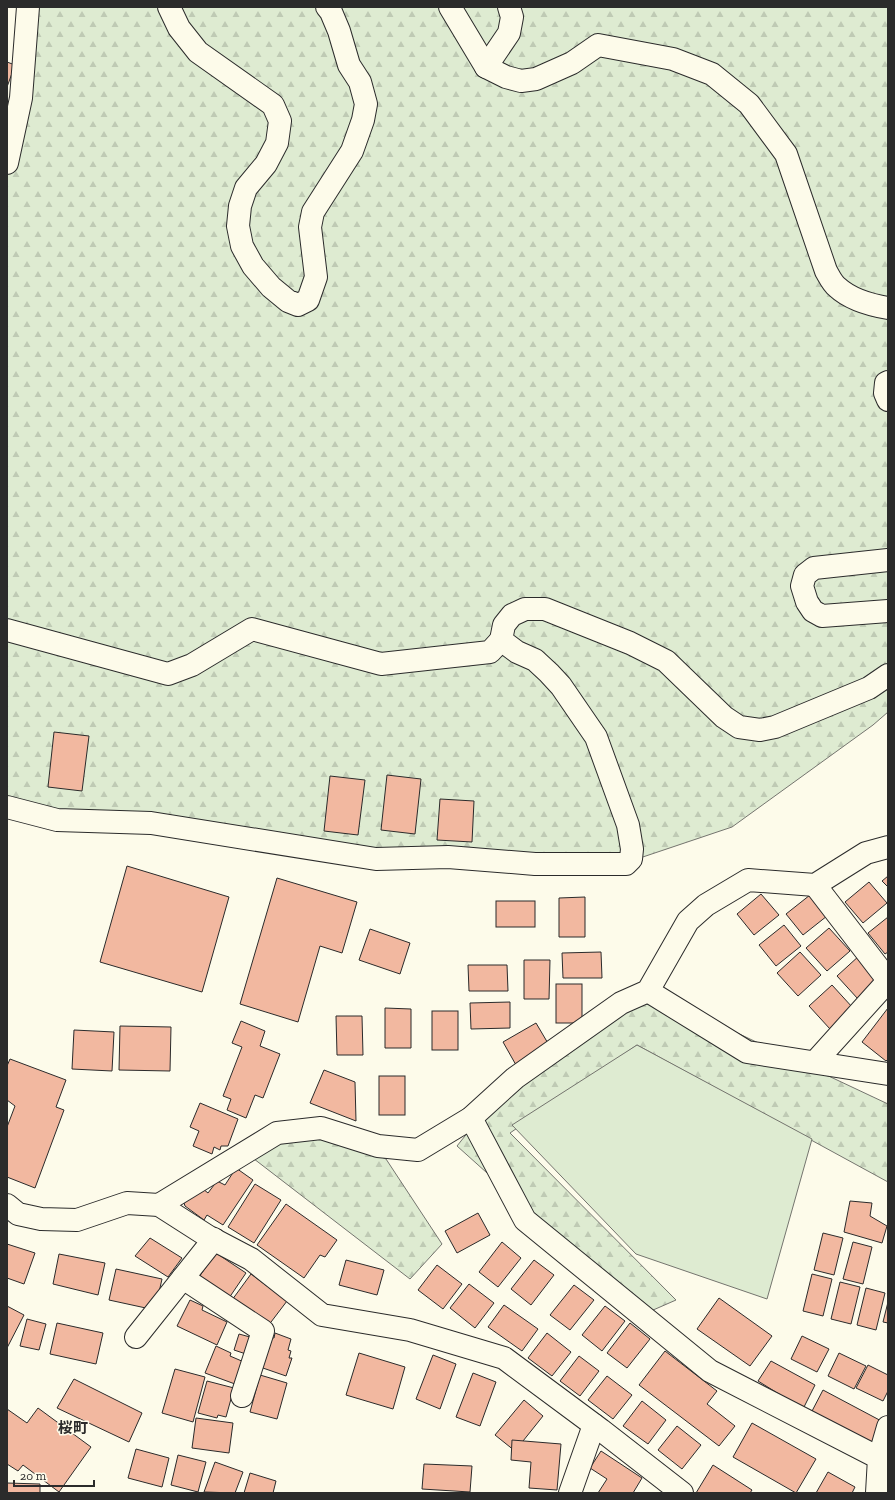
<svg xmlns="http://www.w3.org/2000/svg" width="895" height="1500" viewBox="0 0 895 1500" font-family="'Zilla Slab','Noto Sans JP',serif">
<defs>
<pattern id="forest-firs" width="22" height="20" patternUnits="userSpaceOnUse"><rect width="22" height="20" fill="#deebd1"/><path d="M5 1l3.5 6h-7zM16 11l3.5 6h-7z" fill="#bfcab4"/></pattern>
</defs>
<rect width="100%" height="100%" fill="#fdfbea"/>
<g fill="url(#forest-firs)" stroke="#74746e">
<path d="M29,7H888V712L873,725L732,827L619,865L465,863L7,809V132Z"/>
<path d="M648,991L888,1104V1182L637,1045L510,1133L676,1300L644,1314L457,1146L528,1057Z"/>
<path d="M321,1128L386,1159L442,1244L410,1279L245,1152Z"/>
</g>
<path fill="#deebd1" stroke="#74746e" d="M637,1045L812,1139L767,1299L636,1254L512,1125Z"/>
<g fill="#f2b8a0" stroke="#2b2b2b">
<path d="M7,62L15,65L7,87Z"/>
<path d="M54,732L89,736L82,791L48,787Z"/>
<path d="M387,775L421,779L415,834L381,830Z"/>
<path d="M330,776L365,780L358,835L324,831Z"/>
<path d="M440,799L474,801L472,842L437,840Z"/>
<path d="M127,866L229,897L202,992L100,962Z"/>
<path d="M888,876V887L882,881Z"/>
<path d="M277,878L357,902L342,953L320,946L298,1022L240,1004Z"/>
<path d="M869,882L887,903L863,923L845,902Z"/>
<path d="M761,894L779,915L754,935L737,914Z"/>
<path d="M810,895L827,916L803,935L786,914Z"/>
<path d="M585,897V937H559V898Z"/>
<rect x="496" y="901" width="39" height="26"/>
<path d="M888,917V952L885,954L868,933Z"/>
<path d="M784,925L801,946L776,966L759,945Z"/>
<path d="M829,928L850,951L827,971L806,948Z"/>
<path d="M370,929L410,943L400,974L359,960Z"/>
<path d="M601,952L602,978H563L562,953Z"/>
<path d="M800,952L821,975L798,996L777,973Z"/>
<path d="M860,955L881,978L858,999L837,976Z"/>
<path d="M524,960H550L549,999H524Z"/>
<path d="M468,965H507L508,991H469Z"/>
<rect x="556" y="984" width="26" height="39"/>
<path d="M832,985L853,1008L830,1029L809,1006Z"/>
<path d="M510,1002V1028L471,1029L470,1003Z"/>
<path d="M385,1008L411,1009V1048H385Z"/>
<path d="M888,1008V1059L886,1061L862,1042Z"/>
<rect x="432" y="1011" width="26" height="39"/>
<path d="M336,1016H362L363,1055H337Z"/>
<path d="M241,1021L265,1031L260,1046L280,1054L263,1098L255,1095L246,1118L227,1110L231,1099L223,1096L242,1047L232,1043Z"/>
<path d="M536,1023L549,1045L516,1065L503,1042Z"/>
<path d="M120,1026L171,1027L170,1071L119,1070Z"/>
<path d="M74,1030L114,1032L112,1071L72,1069Z"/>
<path d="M10,1059L66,1080L56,1107L64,1110L35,1188L7,1177V1127L15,1106L7,1100V1066Z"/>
<path d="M324,1070L355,1082L356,1121L310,1103Z"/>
<rect x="379" y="1076" width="26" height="39"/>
<path d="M200,1103L238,1119L228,1146H221L220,1150L214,1147L212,1154L193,1146L199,1131L190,1127Z"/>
<path d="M236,1168L253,1180L223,1225L207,1215L204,1220L185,1206L183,1200L203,1189L208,1193L217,1181L225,1185Z"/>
<path d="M255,1184L281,1200L254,1243L228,1227Z"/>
<path d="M850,1201L872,1203L870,1216L887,1226L882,1243L844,1232Z"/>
<path d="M286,1204L337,1240L325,1257L320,1255L304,1278L257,1245Z"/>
<path d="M478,1213L490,1235L457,1253L445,1231Z"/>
<path d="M823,1233L843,1238L834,1275L814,1270Z"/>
<path d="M150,1238L182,1258L168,1277L135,1256Z"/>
<path d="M502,1242L521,1258L498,1287L479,1272Z"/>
<path d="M853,1242L872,1247L863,1284L843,1279Z"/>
<path d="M7,1244L35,1253L24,1284L7,1278Z"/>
<path d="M216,1253L246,1273L229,1298L199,1277Z"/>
<path d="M59,1254L105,1263L98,1295L53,1284Z"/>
<path d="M346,1260L384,1270L377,1295L339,1285Z"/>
<path d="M534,1260L554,1275L531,1305L511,1289Z"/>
<path d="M437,1265L462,1284L443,1309L418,1290Z"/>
<path d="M116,1269L162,1279L155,1310L109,1300Z"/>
<path d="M251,1274L287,1301L268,1326L232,1300Z"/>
<path d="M812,1274L832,1279L823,1316L803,1311Z"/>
<path d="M840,1282L860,1287L851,1324L831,1319Z"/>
<path d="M469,1284L494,1303L475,1328L450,1308Z"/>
<path d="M574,1285L594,1300L570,1330L550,1315Z"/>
<path d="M866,1288L885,1293L876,1330L857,1325Z"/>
<path d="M719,1298L772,1336L750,1366L697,1329Z"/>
<path d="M190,1300L203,1306L202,1310L227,1322L217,1345L177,1326Z"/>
<path d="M888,1302V1323L883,1322Z"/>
<path d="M504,1305L538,1329L522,1351L488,1327Z"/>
<path d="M7,1306L24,1315L7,1348Z"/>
<path d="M605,1306L625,1321L602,1351L582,1335Z"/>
<path d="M27,1319L46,1324L39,1350L20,1346Z"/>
<path d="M57,1323L103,1333L96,1364L50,1354Z"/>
<path d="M630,1323L650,1339L627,1368L607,1353Z"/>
<path d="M275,1333L291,1339L288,1350L291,1351L289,1358H292L286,1376L260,1367L269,1337L274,1338Z"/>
<path d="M547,1333L571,1352L552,1376L528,1358Z"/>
<path d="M239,1334L250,1337L246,1354L234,1350Z"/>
<path d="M802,1336L829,1349L817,1372L791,1359Z"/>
<path d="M216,1346L231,1353L230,1356L244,1362L235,1384L205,1373Z"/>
<path d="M665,1351L717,1391L707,1404L735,1426L719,1446L639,1385Z"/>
<path d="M359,1353L405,1367L393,1409L346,1395Z"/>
<path d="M839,1353L866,1366L854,1389L828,1376Z"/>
<path d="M433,1355L456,1364L440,1409L416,1399Z"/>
<path d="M579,1356L599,1371L580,1396L560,1381Z"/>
<path d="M771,1361L815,1385L803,1409L758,1381Z"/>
<path d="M868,1365L888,1375V1391L883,1401L856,1388Z"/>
<path d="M175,1369L205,1377L193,1422L162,1413Z"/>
<path d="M473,1373L496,1382L480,1426L456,1417Z"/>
<path d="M260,1375L287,1383L277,1419L250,1412Z"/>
<path d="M607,1376L632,1395L613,1419L588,1400Z"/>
<path d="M74,1379L142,1413L129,1442L57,1408Z"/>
<path d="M207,1381L234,1388L226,1417L218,1415L217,1418L198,1413Z"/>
<path d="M823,1390L887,1424L875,1447L811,1413Z"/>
<path d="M524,1400L543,1416L515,1451L495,1435Z"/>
<path d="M642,1401L666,1420L648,1444L623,1426Z"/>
<path d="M38,1408L91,1447L59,1492L23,1465L18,1471L7,1464V1409L27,1423Z"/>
<path d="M196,1418L233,1423L229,1453L192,1448Z"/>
<path d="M752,1423L816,1459L796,1493L733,1457Z"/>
<path d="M677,1426L701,1445L682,1469L658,1450Z"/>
<path d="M512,1440L561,1444L557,1490L529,1488L531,1462L511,1460Z"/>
<path d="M136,1449L169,1458L162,1487L128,1478Z"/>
<path d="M601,1451L642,1478L633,1493H598L607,1479L590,1468Z"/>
<path d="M178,1455L206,1462L198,1492L171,1485Z"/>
<path d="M215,1462L243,1472L235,1493L204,1492Z"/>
<path d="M424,1464L472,1466L470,1492L422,1489Z"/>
<path d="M713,1465L752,1490L750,1493H696Z"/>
<path d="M828,1472L855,1487L852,1493H816Z"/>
<path d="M250,1473L276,1481L273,1493H244Z"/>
<path d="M7,1483L40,1484V1493H7Z"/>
</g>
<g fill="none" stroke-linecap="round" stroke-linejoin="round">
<defs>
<g id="minor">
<path d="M169,7L179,28L198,52L273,105L280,121L277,143L266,164L246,188L240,206L238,226L242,246L253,266L271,287L288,301L298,305L308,300L316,277L310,227L313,212L352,151L363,120L366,104L360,82L349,65L339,31L331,12L327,7"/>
<path d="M450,7L486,67L506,77L521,81L536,79L572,63L598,45L673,59L712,74L749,104L786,154L826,271C829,276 832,283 837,287C851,300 870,305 888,308"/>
<path d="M486,67L509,33L512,17L509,7"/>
<path d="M7,163L21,98L28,7"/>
<path d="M888,382L886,383L885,393L888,400"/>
<path d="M888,560L814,568L805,575L802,586L807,602L813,611L822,616L888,611"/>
<path d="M7,630L168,674L192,665L252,629L381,664L490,652L501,640"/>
<path d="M7,807L57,820L151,823L376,859L448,857L535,864H626L631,859L632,849L628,825L596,737L561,686L549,673L535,660L517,652L501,640L504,625L512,615L525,609H545L630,643L666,661L724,717L739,727L760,730L775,727L869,688L888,675"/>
<path d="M815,885L888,980"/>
<path d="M648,991L747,1052L888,1074"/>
<path d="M815,1062L888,981"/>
<path d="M471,1118L525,1220L710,1371L879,1458L877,1493"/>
<path d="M7,1205L18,1214L41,1219L77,1220L127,1203L159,1205L209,1237L251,1259L322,1315L410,1330L504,1358L601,1430L682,1493"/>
<path d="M159,1205L277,1133L321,1128L378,1146L418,1150L471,1118L515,1078L621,1003L648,991L688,921L706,905L748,880L815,885L866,853L888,847"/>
<path d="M183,1278L263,1331L242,1396"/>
<path d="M136,1337L214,1239"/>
<path d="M879,1458L888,1427"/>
<path d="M570,1493L594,1425"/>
</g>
</defs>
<use href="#minor" stroke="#2b2b2b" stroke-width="24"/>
<use href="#minor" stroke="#fdfbea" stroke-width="22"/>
</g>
<g text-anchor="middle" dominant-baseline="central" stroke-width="3" stroke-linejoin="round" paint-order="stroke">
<g font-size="15" font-weight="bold" fill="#2b2b2b" stroke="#fdfbea">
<text x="73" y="1428">桜町</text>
</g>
</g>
<rect width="895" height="1500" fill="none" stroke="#2b2b2b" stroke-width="16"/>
<path d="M14 1480v6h80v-6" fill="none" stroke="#2b2b2b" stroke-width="2"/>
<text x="20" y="1480" font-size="12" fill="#2b2b2b" stroke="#fdfbea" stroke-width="3" paint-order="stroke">20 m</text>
</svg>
